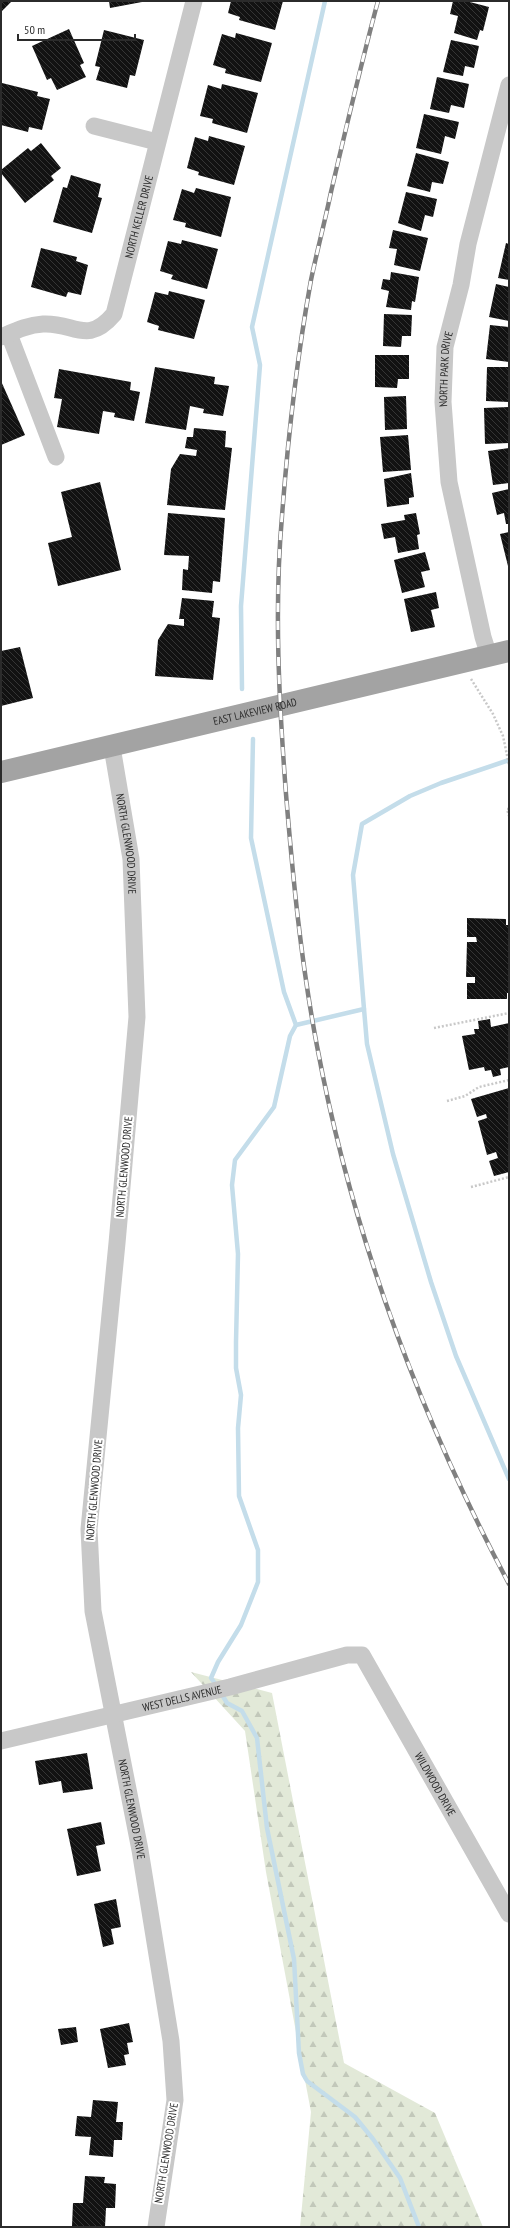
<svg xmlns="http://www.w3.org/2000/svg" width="510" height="2228" viewBox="0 0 510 2228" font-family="'PT Sans Narrow',sans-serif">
<defs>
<pattern id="forest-firs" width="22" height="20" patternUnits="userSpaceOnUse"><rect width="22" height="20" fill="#e2e9d8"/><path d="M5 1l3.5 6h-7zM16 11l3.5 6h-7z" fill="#c2c8ba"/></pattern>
<pattern id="building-back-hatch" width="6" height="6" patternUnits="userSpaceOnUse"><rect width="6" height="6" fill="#121212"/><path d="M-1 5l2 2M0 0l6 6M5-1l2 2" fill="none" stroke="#353535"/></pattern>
</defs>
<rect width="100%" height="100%" fill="#fff"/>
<path fill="url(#forest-firs)" d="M191,1672L272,1693L344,2063L435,2113L483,2227H300L311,2112L266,1872L245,1731Z"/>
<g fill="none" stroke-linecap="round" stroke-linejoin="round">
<g stroke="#c4ddea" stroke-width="4.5">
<path d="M242,689L241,606L260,365L252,327L325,1"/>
<path d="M364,1009L367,1044L393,1154L431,1282L456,1356L509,1479"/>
<path d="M296,1025L364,1009L353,875L362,824L410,796L441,783L509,760"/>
<path d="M217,1686L211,1678L218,1662L241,1625L258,1582V1550L239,1496L238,1428L241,1395L236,1368V1342L238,1254L232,1185L235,1160L274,1107L290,1036L296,1025L284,992L251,838L253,739"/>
<path d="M221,1693L227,1703L242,1711L257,1738L267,1828L294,1959L299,2053L303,2074L307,2081L355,2117L373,2139L400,2178L419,2227"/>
</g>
</g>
<g fill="url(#building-back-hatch)">
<path d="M1,1H12L1,12Z"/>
<path d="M109,1H142V2L110,8Z"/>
<path d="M231,1H283L275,30L239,20L240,17L228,13Z"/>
<path d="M453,1H466L489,7L483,31L480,30L477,40L454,33L458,16L450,14Z"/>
<path d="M69,29L84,63L80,65L86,77L57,90L51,78L47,80L32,46Z"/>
<path d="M104,30L144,40L135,76L130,75L127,88L96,80L100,67L95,66Z"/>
<path d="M236,33L272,43L261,82L225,73L226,69L213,65L222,34L235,38Z"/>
<path d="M451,40L479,46L474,68L465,66L463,76L443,72Z"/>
<path d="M437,77L469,84L464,108L451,105L449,113L430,109Z"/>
<path d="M2,83L38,92L37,96L50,99L42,130L29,127L28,132L1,125Z"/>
<path d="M222,84L258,93L247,133L212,123L213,119L200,116L208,85L221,89Z"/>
<path d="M424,114L459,122L455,139L445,136L441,154L416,148Z"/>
<path d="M209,136L245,146L234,185L198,175L199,172L187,168L195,137L208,141Z"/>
<path d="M41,143L61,168L51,176L54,180L25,203L1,173V170L28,148L31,151Z"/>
<path d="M416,153L449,162L443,184L432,182L430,192L407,186Z"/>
<path d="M71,175L101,184L98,197L102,198L92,233L53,222L63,187L67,188Z"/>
<path d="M196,188L231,197L221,237L185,227L186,223L173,220L182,189L194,193Z"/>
<path d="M406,192L437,199L433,217L425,215L421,231L398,223Z"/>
<path d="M393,230L428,238L420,271L394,265L397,249L389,248Z"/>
<path d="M182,240L218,249L207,289L171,279L173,275L160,271L168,241L181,244Z"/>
<path d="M506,243L509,244V280L498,278Z"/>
<path d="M41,248L77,257L76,261L88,265L81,295L68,292L66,297L31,287Z"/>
<path d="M391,272L419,277L415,302L412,301L411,310L386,307L389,291L381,289L383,279L390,280Z"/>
<path d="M496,284L509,287V321L489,317Z"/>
<path d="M169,291L205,300L194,339L158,330L159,326L147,322L155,292L168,295Z"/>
<path d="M384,314L412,315L411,336H402L401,347L383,346Z"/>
<path d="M490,325L509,327V362L486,359Z"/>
<path d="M375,355H409V379H398L397,388L375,387Z"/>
<path d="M155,367L215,377L214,384L229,386L223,416L203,413L204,409L190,406L186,430L145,423Z"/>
<path d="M487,367H509V402L486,401Z"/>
<path d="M59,369L131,382L130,390L140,392L134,421L114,417L115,413L103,411L99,434L57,427L62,399L54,398Z"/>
<path d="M1,381L25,435L1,445Z"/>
<path d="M406,396L407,429L385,430L384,397Z"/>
<path d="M509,407V443L485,444L484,408Z"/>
<path d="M194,428L226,431L225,447L232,448L225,510L167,505L171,469L180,454L196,456L197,450L185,448L187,437H193Z"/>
<path d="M408,435L411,470L383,472L380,437Z"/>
<path d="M509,448V483L493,485L488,451Z"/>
<path d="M411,473L414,497L409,498V504L387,507L384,479Z"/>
<path d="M100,482L121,570L58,586L48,543L72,537L61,492Z"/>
<path d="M509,489V524H506L504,513L497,515L492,493Z"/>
<path d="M168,513L225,518L220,582L213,581L212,593L182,590L183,569L188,570L189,556L164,555Z"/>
<path d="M416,513L420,534L417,535L419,549L398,553L395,537L384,539L381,524L405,520L404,515Z"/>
<path d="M509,532V566H508L500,534Z"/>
<path d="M425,552L430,570L421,572L425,587L402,593L394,560Z"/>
<path d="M436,592L439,608L431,610L435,627L411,632L404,599Z"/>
<path d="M182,598L214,601L212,617L220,618L213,680L155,676L158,640L168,624L184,626V619H179Z"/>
<path d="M20,647L33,698L1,706V651Z"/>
<path d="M467,918L506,919V925H509V993H507V999H467V983H475V977H466L467,942H477L476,937H467Z"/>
<path d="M490,1019L491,1027L509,1023V1067L500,1069L501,1075L493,1077L491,1070L485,1071L484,1067L469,1070L462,1036L475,1034L474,1029H479L478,1021Z"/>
<path d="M509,1088V1172L494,1176L489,1161L498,1158L496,1152L487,1155L478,1121L487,1118L486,1114L477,1117L471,1099Z"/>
<path d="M87,1753L93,1789L63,1793L61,1781L39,1785L35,1761Z"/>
<path d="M101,1822L105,1844L96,1846L101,1871L77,1876L67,1829Z"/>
<path d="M116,1899L121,1927L111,1929L114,1944L103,1947L94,1904Z"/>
<path d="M129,2023L133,2042L127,2043L129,2054L124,2055L126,2065L108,2068L100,2029Z"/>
<path d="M76,2027L78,2042L61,2045L58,2029Z"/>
<path d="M93,2100L118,2102L116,2122H123L122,2140H114L113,2157L89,2155L91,2137L75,2136L77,2116L91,2117Z"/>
<path d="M85,2176L105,2177L104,2183L116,2184L115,2208H106L105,2227L72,2226L73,2203H83Z"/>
</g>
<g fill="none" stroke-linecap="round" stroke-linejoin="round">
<g stroke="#c8c8c8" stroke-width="2.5" stroke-dasharray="2 2" stroke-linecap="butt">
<path d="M471,679L493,714L503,736L509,765"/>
<path d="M509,809H507L509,816"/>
<path d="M434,1028L509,1013"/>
<path d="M447,1101L465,1096L479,1087L509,1080"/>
<path d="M471,1187L509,1177"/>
</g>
<g stroke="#c8c8c8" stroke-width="17">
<path d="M94,126L157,142"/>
<path d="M9,334L56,457"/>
<path id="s1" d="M1,337C15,331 27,325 43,324C74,322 87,346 114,314L194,1"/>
<path id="s2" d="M489,656L483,637L449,482L443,402L445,347L461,285L468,244L509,85"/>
<path id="s3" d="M112,747L131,859L137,1017L117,1243L89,1529L93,1611L140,1850L171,2041L175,2100L156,2227"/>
<path id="s4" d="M1,1741L230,1687L347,1655H362L509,1914"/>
</g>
<path stroke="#a3a3a3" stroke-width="22" id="s5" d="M1,772L509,651"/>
<defs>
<path id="rail" d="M378,1C361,64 346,128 331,192C325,221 317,251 311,280C297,357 288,437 282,516C274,608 279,702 286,794C293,879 301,962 317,1046C352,1233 420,1416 509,1584"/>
</defs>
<use href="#rail" stroke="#808080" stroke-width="4.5"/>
<use href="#rail" stroke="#fff" stroke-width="3" stroke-dasharray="9" stroke-linecap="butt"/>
</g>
<g text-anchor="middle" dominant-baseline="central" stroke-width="4" stroke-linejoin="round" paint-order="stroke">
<g font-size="11" fill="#2b2b2b" stroke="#fff">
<text stroke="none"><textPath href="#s1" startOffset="222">NORTH KELLER DRIVE</textPath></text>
<text stroke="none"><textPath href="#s2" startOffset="292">NORTH PARK DRIVE</textPath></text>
<text stroke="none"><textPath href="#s5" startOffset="261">EAST LAKEVIEW ROAD</textPath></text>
<text stroke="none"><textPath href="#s3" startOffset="98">NORTH GLENWOOD DRIVE</textPath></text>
<text transform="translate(124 1167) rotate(-85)">NORTH GLENWOOD DRIVE</text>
<text transform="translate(94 1490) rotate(-85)">NORTH GLENWOOD DRIVE</text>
<text stroke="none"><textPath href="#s4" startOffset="186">WEST DELLS AVENUE</textPath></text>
<text stroke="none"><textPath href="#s4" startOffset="520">WILDWOOD DRIVE</textPath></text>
<text stroke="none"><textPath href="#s3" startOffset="1070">NORTH GLENWOOD DRIVE</textPath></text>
<text transform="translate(166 2153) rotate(-81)">NORTH GLENWOOD DRIVE</text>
</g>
</g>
<rect width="510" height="2228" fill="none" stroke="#2b2b2b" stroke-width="4"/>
<path d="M18 34v6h117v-6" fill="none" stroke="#2b2b2b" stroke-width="2"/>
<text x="24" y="34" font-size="12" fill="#2b2b2b" stroke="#ffffff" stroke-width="3" paint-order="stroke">50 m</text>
</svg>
